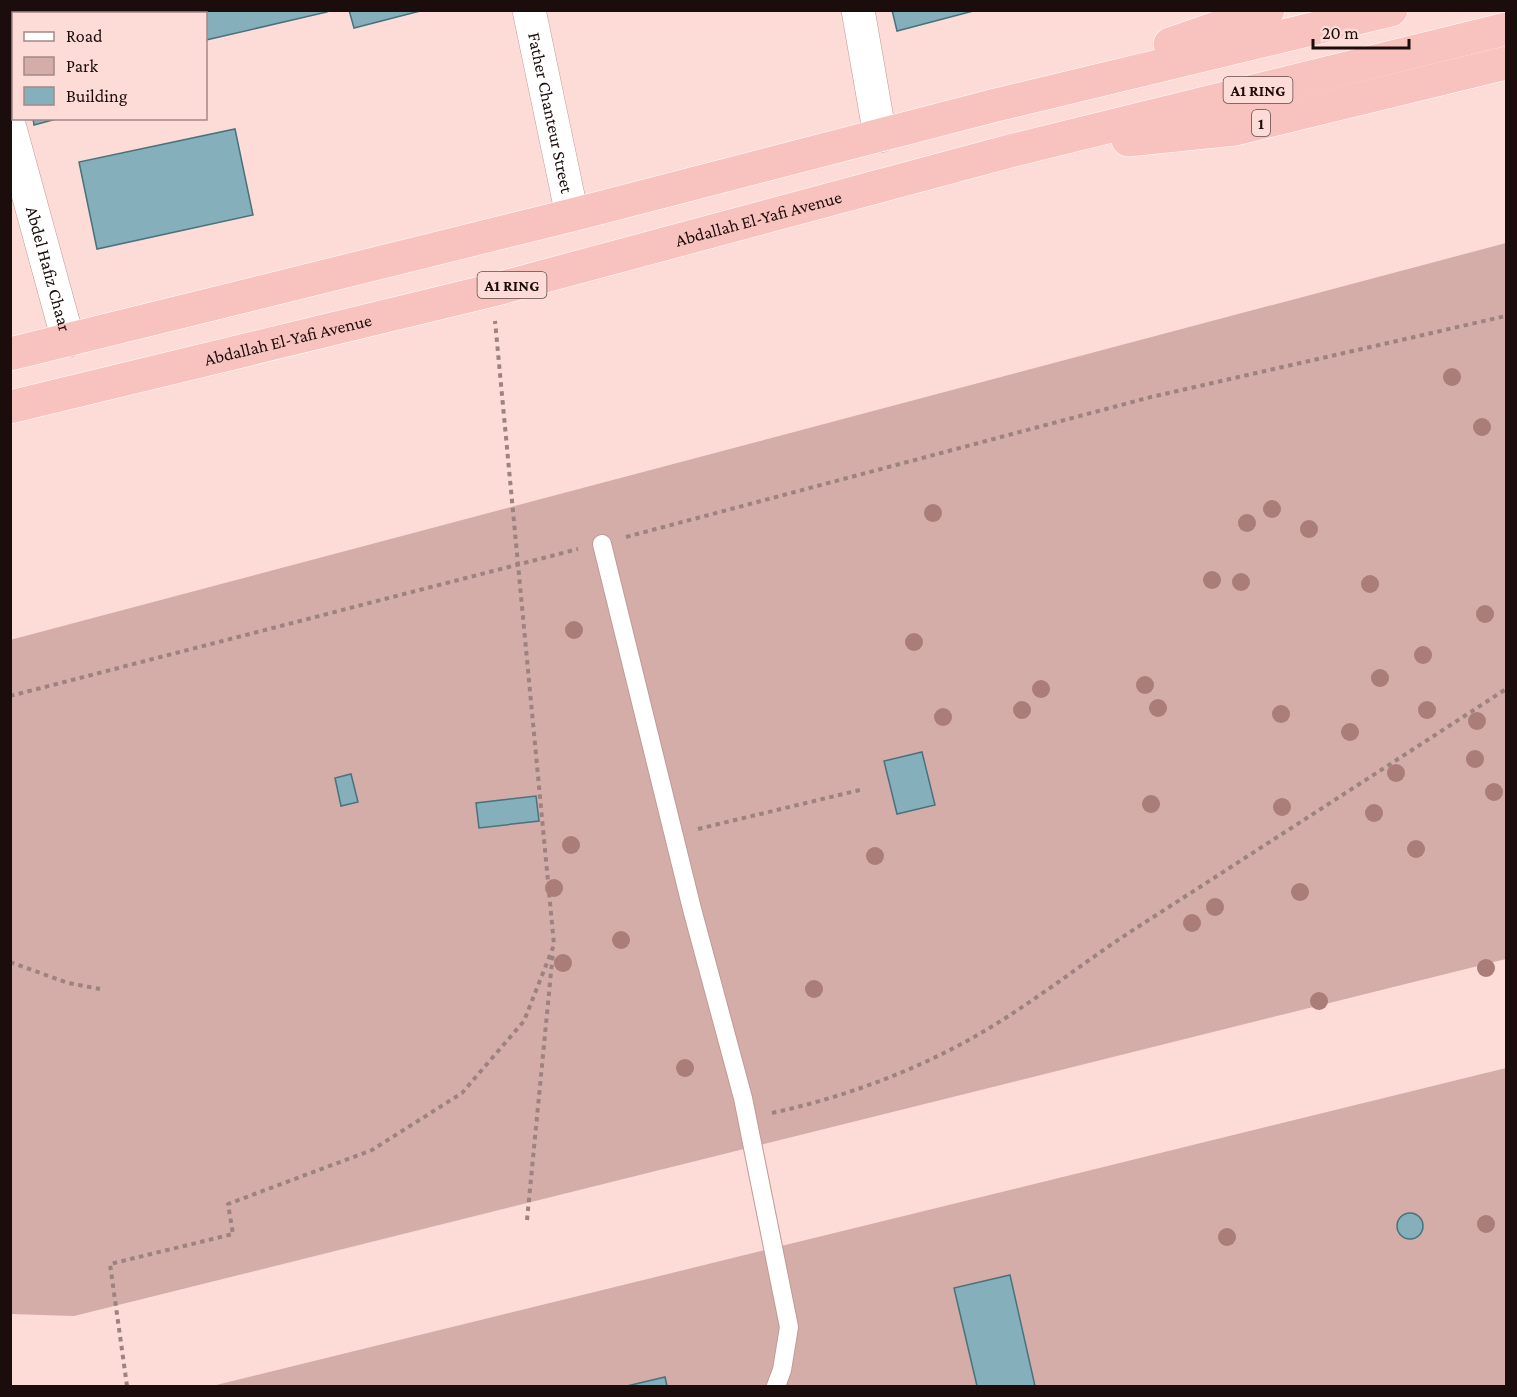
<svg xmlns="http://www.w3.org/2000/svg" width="1517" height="1397" viewBox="0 0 1517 1397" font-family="'Crimson Pro',serif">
<rect width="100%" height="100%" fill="#fddbd7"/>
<g fill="#d4ada9">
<path d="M1506,243V959L74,1316L11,1314L10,640Z"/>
<path d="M1506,1068V1386H212Z"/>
</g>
<g fill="#85b0bb" stroke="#49727c" stroke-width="1.5">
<path d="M174,10H327V12L206,40V14H174Z"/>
<path d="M349,10H424L354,28Z"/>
<path d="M892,10H977L897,31Z"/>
<path d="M33,118H60L34,125Z"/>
<path d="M235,129L253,215L97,249L79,162Z"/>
<path d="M922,752L935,805L897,814L884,761Z"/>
<path d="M351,774L358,802L341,806L335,778Z"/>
<path d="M536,796L539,821L479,828L476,803Z"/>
<circle cx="1410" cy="1226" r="13"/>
<path d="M1010,1275L1035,1386H977L954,1288Z"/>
<path d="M665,1377L667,1386H627Z"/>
</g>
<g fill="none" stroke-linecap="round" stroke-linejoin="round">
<defs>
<path id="service" d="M602,544L692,909L743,1098L789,1327L782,1370L776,1386"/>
<g id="minor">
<path id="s1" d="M529,10L572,215"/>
<path d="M858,10L880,136"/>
<path id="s2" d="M10,128L68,340"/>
</g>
<g id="trunk">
<path d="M1170,44L1268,10"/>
<path d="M1128,140L1235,129L1506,63"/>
<path d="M10,354L572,215L996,105L1391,10"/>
<path id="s3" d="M10,407L493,290L1010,151L1506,29"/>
</g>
</defs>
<use href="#service" stroke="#c19995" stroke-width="20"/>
<use href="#minor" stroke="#c19995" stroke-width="34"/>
<use href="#trunk" stroke="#fff" stroke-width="34"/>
<g stroke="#9c8380" stroke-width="4" stroke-dasharray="4.5 4.5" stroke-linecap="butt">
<path d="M626,537L1151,397L1506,316"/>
<path d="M10,696L578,549"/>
<path d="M698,829L864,789"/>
<path d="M10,962L68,983L100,989"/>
<path d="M772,1113C855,1095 939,1062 1010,1015C1055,986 1098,952 1144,923C1265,845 1386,767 1506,689"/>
<path d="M527,1220L553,952"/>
<path d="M127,1386L110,1264L233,1234L228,1204L372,1150L462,1093L524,1021L554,945L495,321"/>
</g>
<use href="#service" stroke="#fff" stroke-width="18"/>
<use href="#minor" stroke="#fff" stroke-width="33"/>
<use href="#trunk" stroke="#f8c3be" stroke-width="33"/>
</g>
<g fill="#aa7d79">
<circle cx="1452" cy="377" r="9"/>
<circle cx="1482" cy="427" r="9"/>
<circle cx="1272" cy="509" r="9"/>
<circle cx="933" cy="513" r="9"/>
<circle cx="1247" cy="523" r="9"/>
<circle cx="1309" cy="529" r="9"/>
<circle cx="1212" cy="580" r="9"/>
<circle cx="1241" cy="582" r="9"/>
<circle cx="1370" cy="584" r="9"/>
<circle cx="1485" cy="614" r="9"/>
<circle cx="574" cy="630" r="9"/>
<circle cx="914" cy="642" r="9"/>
<circle cx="1423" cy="655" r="9"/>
<circle cx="1380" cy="678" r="9"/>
<circle cx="1145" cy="685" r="9"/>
<circle cx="1041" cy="689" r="9"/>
<circle cx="1158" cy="708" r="9"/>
<circle cx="1022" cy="710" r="9"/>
<circle cx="1427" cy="710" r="9"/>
<circle cx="1281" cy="714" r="9"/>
<circle cx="943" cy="717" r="9"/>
<circle cx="1477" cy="721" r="9"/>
<circle cx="1350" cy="732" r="9"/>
<circle cx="1475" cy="759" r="9"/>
<circle cx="1396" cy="773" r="9"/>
<circle cx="1494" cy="792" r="9"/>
<circle cx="1151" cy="804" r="9"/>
<circle cx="1282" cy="807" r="9"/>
<circle cx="1374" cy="813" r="9"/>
<circle cx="571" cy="845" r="9"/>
<circle cx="1416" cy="849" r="9"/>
<circle cx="875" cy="856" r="9"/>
<circle cx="554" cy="888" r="9"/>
<circle cx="1300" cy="892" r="9"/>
<circle cx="1215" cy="907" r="9"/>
<circle cx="1192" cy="923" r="9"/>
<circle cx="621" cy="940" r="9"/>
<circle cx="563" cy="963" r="9"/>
<circle cx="1486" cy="968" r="9"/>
<circle cx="814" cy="989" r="9"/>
<circle cx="1319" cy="1001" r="9"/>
<circle cx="685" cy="1068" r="9"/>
<circle cx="1486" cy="1224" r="9"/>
<circle cx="1227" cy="1237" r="9"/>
</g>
<g text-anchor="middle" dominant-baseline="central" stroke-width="6" stroke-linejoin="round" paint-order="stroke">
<g fill="#fddbd7" stroke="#5f4b49" stroke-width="1.5">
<rect x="1223.5" y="77" width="69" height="26" rx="4.5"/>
<rect x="1252" y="110" width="18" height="26" rx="4.5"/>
<rect x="477.5" y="272" width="69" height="26" rx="4.5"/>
</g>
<g font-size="16" font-weight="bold" fill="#1b0d0c">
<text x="1258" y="90">A1 RING</text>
<text x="1261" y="123">1</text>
<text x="512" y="285">A1 RING</text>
</g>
<g font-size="18" fill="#1b0d0c" stroke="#fddbd7">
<text stroke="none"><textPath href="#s1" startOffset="105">Father Chanteur Street</textPath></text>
<text stroke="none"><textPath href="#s3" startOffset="772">Abdallah El-Yafi Avenue</textPath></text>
<text stroke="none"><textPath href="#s2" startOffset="146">Abdel Hafiz Chaar</textPath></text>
<text stroke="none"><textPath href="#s3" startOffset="286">Abdallah El-Yafi Avenue</textPath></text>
</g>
</g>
<rect width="1517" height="1397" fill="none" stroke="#1b0d0c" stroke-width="24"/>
<rect x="12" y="12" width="195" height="108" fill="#fddbd7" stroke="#a38986" stroke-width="1.5"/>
<rect x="24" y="32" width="30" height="9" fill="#ffffff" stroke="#a38986" stroke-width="1.5"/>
<text x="66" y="42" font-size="18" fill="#1b0d0c">Road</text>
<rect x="24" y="57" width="30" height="18" fill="#d4ada9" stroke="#a38986" stroke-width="1.5"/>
<text x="66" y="72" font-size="18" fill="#1b0d0c">Park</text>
<rect x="24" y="87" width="30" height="18" fill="#85b0bb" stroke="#a38986" stroke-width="1.5"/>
<text x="66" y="102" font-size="18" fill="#1b0d0c">Building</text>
<path d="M1313 39v9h96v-9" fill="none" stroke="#1b0d0c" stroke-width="3"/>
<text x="1322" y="39" font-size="18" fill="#1b0d0c" stroke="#fddbd7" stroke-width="4.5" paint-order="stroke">20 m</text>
</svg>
